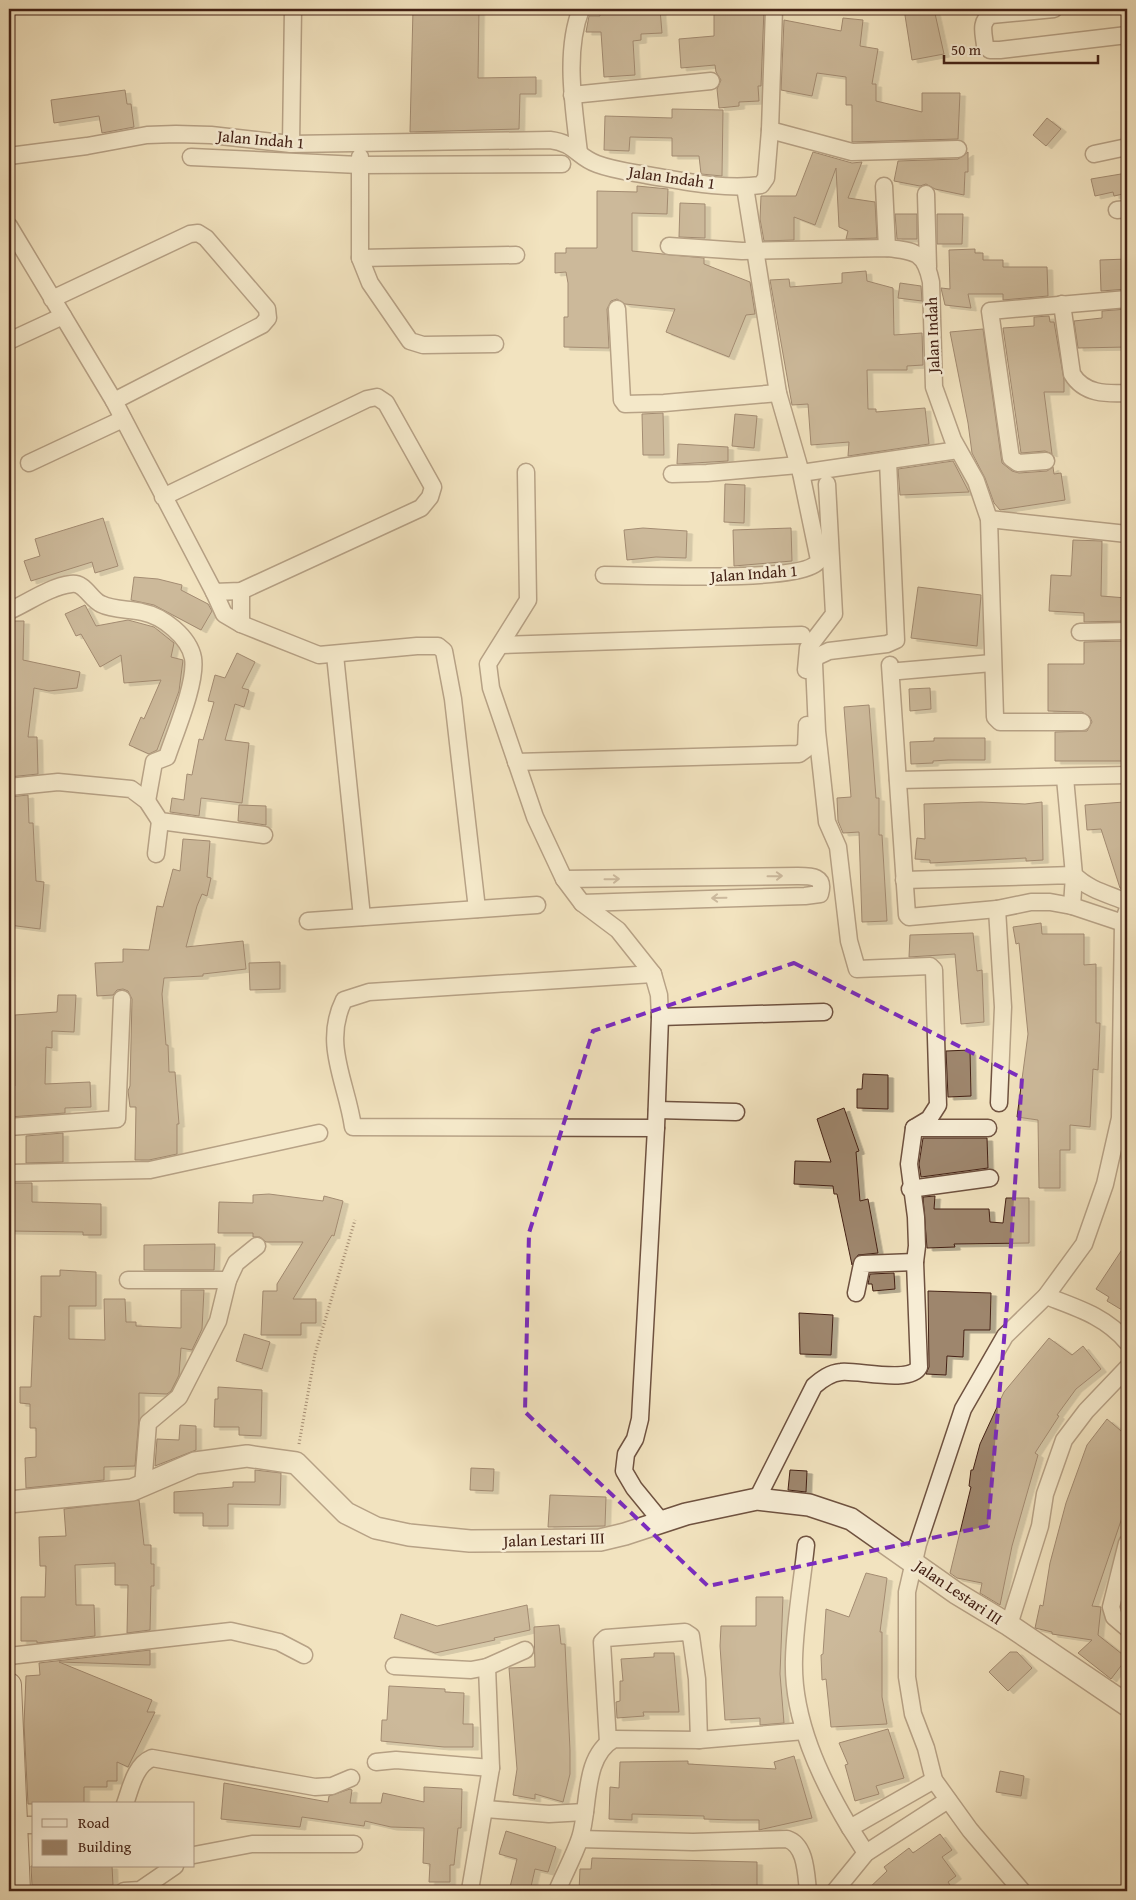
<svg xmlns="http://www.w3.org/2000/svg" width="1136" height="1900" viewBox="0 0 1136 1900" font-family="'Gentium Book Plus',serif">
<defs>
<filter id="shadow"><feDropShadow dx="5.5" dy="3" stdDeviation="0" flood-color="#0004"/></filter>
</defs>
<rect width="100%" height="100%" fill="#f2e3bf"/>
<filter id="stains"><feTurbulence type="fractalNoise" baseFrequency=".004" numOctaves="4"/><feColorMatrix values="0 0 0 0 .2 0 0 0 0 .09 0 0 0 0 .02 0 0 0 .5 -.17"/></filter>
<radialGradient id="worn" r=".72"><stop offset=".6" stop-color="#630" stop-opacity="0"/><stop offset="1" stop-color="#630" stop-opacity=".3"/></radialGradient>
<g fill="#9e866d" stroke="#432115" filter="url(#shadow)">
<path d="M413,9H479L478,78L536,77V94H520L519,129L410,132Z"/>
<path d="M660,9L662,33L641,34V40L633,41L635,75L604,77L601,32H586L589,16H600V10Z"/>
<path d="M714,9H764L761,86H758L759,101L739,102V106L719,108L717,89L721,80L716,72L715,65L681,68L679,39L714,36Z"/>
<path d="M904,9H934L944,54L912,60Z"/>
<path d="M843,18L863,20L860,46L878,49L872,84H876V101L922,112V93H960L958,139L852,142V105H846V77L817,73L812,96L781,90L784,20L841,31Z"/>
<path d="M125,90L127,104H131L134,127L102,133L99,116L54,123L51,100Z"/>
<path d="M672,109L723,110L722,176L701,174L699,156H672V138L630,137L629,151L604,150L605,116L672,118Z"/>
<path d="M1047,118L1061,129L1046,146L1033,135Z"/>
<path d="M813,152L852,163L862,162L848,198L875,202L877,238L846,239L848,231L839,227L836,168L815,225L794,217V240L764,241L760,219L761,196H796Z"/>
<path d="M968,152V172H965L964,195L935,189L926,184L920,186L894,181L898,161L958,159Z"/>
<path d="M1127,173V193L1114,196L1113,192L1095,196L1091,179Z"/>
<path d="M637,186L668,189L667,214L632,213V251L704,258V264L750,282L755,314L746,315L729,357L666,332L675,309L625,304L617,299L611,301L607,309L609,348L564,347V317H568V283L566,272L555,273V253H566V248H597V191L637,192Z"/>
<path d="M680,203L705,204V238L679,237Z"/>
<path d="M895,214H917V239H897Z"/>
<path d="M937,214H963L962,244H937Z"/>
<path d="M975,249V253H983V260H1003V267H1047L1048,296L1003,300V294H968L971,308L945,305L941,288L950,289L949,250Z"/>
<path d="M1127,259V289L1101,291L1100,260Z"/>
<path d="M866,271L867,281L893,288L894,335L922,333L923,365L907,366V370H867L868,409H876V412L925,408L929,444L848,456L849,442L811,445L808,404L792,405L770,280L789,279L790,287L842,283V273Z"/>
<path d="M900,283L921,286L922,301L898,298Z"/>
<path d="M1127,309V347L1078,348L1074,321L1102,318V311Z"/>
<path d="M1049,316L1050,322H1054L1064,380V392H1044L1052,454L1045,451L1021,453L1003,328L1034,326V317Z"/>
<path d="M983,329L1002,463L1012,471L1019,473L1047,471L1053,467L1054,474L1061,473L1065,500L1000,510L994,503L985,478L972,453L968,423L950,332Z"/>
<path d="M663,413L664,455H643L642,414Z"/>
<path d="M735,414L757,416L754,448L732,446Z"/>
<path d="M678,444L728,447V461L677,464Z"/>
<path d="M953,461L969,492L900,495L898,469Z"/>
<path d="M725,484L745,485L744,523L724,522Z"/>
<path d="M103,518L118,566L95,573L92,562L31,581L24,561L40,556L35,539Z"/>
<path d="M643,528L687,531L686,558L656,557L627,560L624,530Z"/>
<path d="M791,528L792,561L734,566L733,530Z"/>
<path d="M1073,540L1102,541L1101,596L1127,598V621L1084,622V613L1049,611L1051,575L1071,576Z"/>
<path d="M134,577L158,579L182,585L181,590L208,604L212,611L201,630L154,605L131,600Z"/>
<path d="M918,587L981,595L977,646L911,638Z"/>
<path d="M85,605L96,626L128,620L154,627L174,643L171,657L183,660L179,691L157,750L149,754L129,745L141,717L144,719L161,680L124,683L121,655L100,667L81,634L76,636L65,614Z"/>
<path d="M9,621H24L23,660L80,672L77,688L49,691L34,688L28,737H37L38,774L9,777L11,669H9Z"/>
<path d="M1127,641V761H1055V732L1087,731L1092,722L1090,717L1082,712L1048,711V664H1084V642Z"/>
<path d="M237,653L255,662L242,688L249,690L244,707L235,704L225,740L249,743L242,803L201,798L199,816L170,812L172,798L184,800L187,774L192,775L199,739L203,740L214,702L208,701L215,675L225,678Z"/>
<path d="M930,688L931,709L910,711L909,689Z"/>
<path d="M869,705L876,798H879V835H882L887,921L862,922L859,832L843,833L838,821L837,798L851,797L844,707Z"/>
<path d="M934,738H985V760H948L933,761V763L911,764L910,742L934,741Z"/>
<path d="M28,795L29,823H33L36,881L44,882L40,929L9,925L12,862H9V797Z"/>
<path d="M981,802L1025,804L1042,802L1043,860L1026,861V858L930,863V860L915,859L917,838L925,839L924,804Z"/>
<path d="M1124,802L1127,836V891L1120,888L1101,829L1087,830L1085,805Z"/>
<path d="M239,805L266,806V825L238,821Z"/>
<path d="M183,839L210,841L207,877L211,878L207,896L202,894L197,906L186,947L243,941L246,969L203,974V976L164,978L162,994L166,1045H168L169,1072H175L179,1124H177V1154L149,1160H135L136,1107H130L128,1091L130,1086L132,999L128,991L123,989L117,990L113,995L97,996L95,963L123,962V949L149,950L157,906L163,907L173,869L180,871Z"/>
<path d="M1041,923L1042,934H1084V965L1096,964V1023H1100L1099,1048L1098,1070L1093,1069L1090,1127L1070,1125V1150H1060V1188H1039L1038,1120L1017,1117L1028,1034L1019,943L1016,944L1013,927Z"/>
<path d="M973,933L977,971L982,970L984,1022L961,1024L955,954L909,957L910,935Z"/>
<path d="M280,962V989L250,990L249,963Z"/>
<path d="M58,995H76L74,1032L52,1031V1048L46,1047L45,1084L90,1082L91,1107L65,1108V1113L9,1117V1086H15V1015L57,1012Z"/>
<path d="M970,1050L971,1096L948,1097L946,1051Z"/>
<path d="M863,1074L888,1075V1109L857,1108V1089H862Z"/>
<path d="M844,1108L859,1151L856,1152L860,1201L868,1199L878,1253L858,1255L852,1265L837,1194H834L833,1186L794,1184L795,1161L831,1162L817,1119Z"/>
<path d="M63,1133V1162L26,1163V1136Z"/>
<path d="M923,1138H987L988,1168L921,1177L919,1164Z"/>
<path d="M11,1183H32V1202L101,1204V1235H83V1232L9,1231Z"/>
<path d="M269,1194L323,1201L324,1196L343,1201L334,1236L332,1235L293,1299H316V1323H301V1335H261L263,1291H277V1284L303,1242H266L260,1237H253V1233H218L219,1202L253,1203V1195Z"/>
<path d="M935,1196L934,1209H989L990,1222L1003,1223L1006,1198H1029V1243L954,1244L955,1247L927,1248L923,1197Z"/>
<path d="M1127,1242V1313L1107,1301L1109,1297L1096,1289Z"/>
<path d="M215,1244L214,1270H144V1245Z"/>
<path d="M60,1270L96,1272V1306H69V1339L105,1340L104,1299H125L126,1322H136V1326L181,1328V1290H204L202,1329L192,1350L181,1348L179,1375L171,1391L167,1394L139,1393V1418L135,1466L104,1467V1480L26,1488L25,1458L36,1457V1428H30V1404L20,1403V1387H31L34,1316L41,1317V1276H60Z"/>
<path d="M894,1273L895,1289L873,1291L872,1284H868L870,1274Z"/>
<path d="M928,1291L991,1293L990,1330H964L963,1357L947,1356L946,1375L926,1374L929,1367Z"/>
<path d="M799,1313L833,1315L831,1355L800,1354Z"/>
<path d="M244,1334L270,1342L262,1369L236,1361Z"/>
<path d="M1049,1338L1072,1355L1083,1346L1101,1369L1076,1389L1057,1415L1059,1416L1035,1453L1038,1455L1012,1546L1000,1605L980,1593L982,1583L957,1578L950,1573L971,1487L969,1486L971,1470H973L980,1444L1004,1392Z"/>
<path d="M218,1387L262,1390L261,1436L239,1435V1427H214L215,1399H218Z"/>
<path d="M1107,1419L1127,1436V1503L1092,1606L1101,1607L1098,1635L1127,1658L1111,1679L1078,1653L1092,1640L1052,1634V1632L1035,1628L1040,1605L1043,1606L1050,1563L1066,1503L1087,1445Z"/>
<path d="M180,1425L196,1426V1450L155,1466L157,1439L179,1440Z"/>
<path d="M471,1468L494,1469L493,1491L470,1490Z"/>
<path d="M255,1470L281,1473L280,1505L228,1504V1526H203V1513H174V1492L233,1487V1482H255Z"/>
<path d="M790,1470L807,1471L806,1492L788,1490Z"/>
<path d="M550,1495L606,1497L605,1526L548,1527Z"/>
<path d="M139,1500L144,1545H151V1564H154V1586H151L150,1630L127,1633L128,1585H115V1563L75,1565L76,1605H94L95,1636L37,1643V1641H21V1597H45L46,1566H40L39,1537L66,1536L64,1509Z"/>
<path d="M866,1573L887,1578L880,1632H882V1697L887,1724L831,1727L826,1679L822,1680L821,1655L823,1654L826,1609L849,1617Z"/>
<path d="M756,1597H783L780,1674L784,1723L760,1725V1718L725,1720L720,1646L721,1626H756Z"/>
<path d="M527,1605L530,1630L494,1638L495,1640L435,1653L394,1638L401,1614L437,1626Z"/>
<path d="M559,1625L561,1644H565L570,1750V1774L563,1802L535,1794V1799L513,1795L517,1769L509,1668L535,1667L534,1627Z"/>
<path d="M150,1650V1665L59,1662L152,1700L147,1712H155L128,1767L117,1762V1781H107V1787H84V1804H28L24,1724L26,1676L40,1675L39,1663Z"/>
<path d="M1010,1652H1017L1032,1668L1008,1691L989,1672Z"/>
<path d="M654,1653H674L679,1712H643L644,1716L617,1718L616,1702L620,1701V1681H623L621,1659L654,1657Z"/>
<path d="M389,1686L445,1689V1692L464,1693L463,1724H473V1747H444L381,1741L382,1720H387Z"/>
<path d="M888,1729L904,1778L876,1786L879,1794L855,1801L845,1765L848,1764L839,1743Z"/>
<path d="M794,1756L812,1818L759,1830V1820H732L704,1819V1816L632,1814V1820L609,1819L610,1787L619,1788L620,1762L688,1761V1764L776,1769L774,1762Z"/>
<path d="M1000,1771L1024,1776L1021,1796L996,1792Z"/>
<path d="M224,1783L328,1802L329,1796L350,1789L352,1790L350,1803H381L383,1793L424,1802V1787L462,1789L461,1828H458L454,1865H450V1882H429L430,1864L423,1863L424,1828L391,1827L365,1821L364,1826L302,1817L300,1827L221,1819Z"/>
<path d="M506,1831L556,1847L548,1872L535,1869L530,1891H509L517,1859L499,1854Z"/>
<path d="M940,1834L952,1850L942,1857L956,1876L948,1882L954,1891H866L887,1871L884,1867L909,1848L913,1853Z"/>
<path d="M592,1858L757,1862V1886L711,1885V1891H579L580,1869H591Z"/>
<path d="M31,1866H112L113,1885H32Z"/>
</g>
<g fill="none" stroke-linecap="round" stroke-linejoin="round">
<defs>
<g id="minor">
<path d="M1054,9L991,15C979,22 984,34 985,46L990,50H1000L1127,35"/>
<path d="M572,95L711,81"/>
<path d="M770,130L852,152L958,149"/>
<path d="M291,144L293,9"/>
<path d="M579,153C574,108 564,52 581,9"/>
<path d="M1094,154L1127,147"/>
<path d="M9,156L87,146L147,135L176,134L211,135L291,144L550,140C575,143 577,157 597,164C613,170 630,172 646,175C683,181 723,190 761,185L766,178L770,130L774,9"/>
<path d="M191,157L359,165L562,164"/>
<path d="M360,157V258L516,255"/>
<path d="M884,186L887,248"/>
<path d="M926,194L928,267"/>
<path d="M1117,210L1127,209"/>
<path d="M9,226L114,401L262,325L268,318L267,309L206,238L198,233L190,234L52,299"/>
<path d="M669,246L742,251L887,248C915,251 925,252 931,282L934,387L953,440L976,481L989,519L995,717L1000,722H1082"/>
<path d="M360,258L370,283L410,341L423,345L495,344"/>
<path d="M1062,304L1072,374C1084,394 1106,394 1127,393"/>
<path d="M617,309L622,400L625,404L664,403L778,393"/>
<path d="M9,341L63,316"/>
<path d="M114,401L214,592L241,591L421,508L430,497L433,487L386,403L377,397L367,399L163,497"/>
<path d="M888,461L896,640L887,644L829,651L816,657L814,663L817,731L827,822L838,847L849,941L857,969L930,966L934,970L938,1105L929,1119L914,1128"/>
<path d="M1046,461L1018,463L1011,458L990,311L1127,299"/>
<path d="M29,463L123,419"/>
<path d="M526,472L528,600L488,664L491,688L535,817L564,879L582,903L618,930L653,974L659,995L660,1017L656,1128L640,1419L635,1439L626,1454L624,1471L634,1488L661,1521"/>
<path d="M801,473L958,450"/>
<path d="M672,474L707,473L798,465"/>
<path d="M989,519L1127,534"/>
<path d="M604,575C635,575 807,584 819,560L801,473L778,393L745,187"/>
<path d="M214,592L224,614L241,624L319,655L417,646H438L444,651L453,699L477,909"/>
<path d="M9,611C29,602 49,587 71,584C85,582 90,599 101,604C113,610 129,609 142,612C163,616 189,637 193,658C197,682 175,733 167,757L154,762L147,801"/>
<path d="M241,624V591"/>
<path d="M1080,632L1127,631"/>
<path d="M501,645L802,635"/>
<path d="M335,655L362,917"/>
<path d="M890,665L907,915L909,917L997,909L1031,902H1050L1072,906L1123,923"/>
<path d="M806,670L808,648L834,614L827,484"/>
<path d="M899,671L992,663"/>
<path d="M516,762L799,754L806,749L807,725"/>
<path d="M1065,778L1074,875C1089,890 1108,894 1127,902"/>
<path d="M898,780L1127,775"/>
<path d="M9,787L58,782L131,789L147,801L160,821L264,835"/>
<path d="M156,854L160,821"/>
<path d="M564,879L798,876C812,876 825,876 820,894L805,896L582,903"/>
<path d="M904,880L1074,875L1072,906"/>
<path d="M997,909L1003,1007L999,1103"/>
<path d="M308,921L537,905"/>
<path d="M653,974L369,992L344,1000C322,1044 347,1083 353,1127L656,1128"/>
<path d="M660,1017L824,1012"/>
<path d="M657,1110L736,1112"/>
<path d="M9,1127L117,1119L122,999"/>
<path d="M9,1173L150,1170L319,1133"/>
<path d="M910,1189L990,1178"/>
<path d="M128,1280H228L218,1321L179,1397L148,1423L143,1486"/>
<path d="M228,1280L236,1263L257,1246"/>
<path d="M856,1293L862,1264L915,1262"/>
<path d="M1046,1296C1077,1308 1105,1316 1127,1342"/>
<path d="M757,1499L814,1386C822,1379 830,1373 841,1372C858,1370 910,1384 919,1367L915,1262L917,1246L916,1217L909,1164L914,1128H988"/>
<path d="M1127,1543L1111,1607L1114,1617L1127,1628"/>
<path d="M806,1545C802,1583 795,1621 794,1659C792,1719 820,1778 850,1828L934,1780"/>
<path d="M1009,1625L1040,1526L1045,1494L1064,1440L1086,1411L1127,1368"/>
<path d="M9,1656L231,1631L279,1642L304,1655"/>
<path d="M394,1666L471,1670L487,1667L525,1650"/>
<path d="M608,1742L602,1642L606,1638L685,1632L691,1636L697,1679L699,1740"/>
<path d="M376,1762L396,1760L491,1768"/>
<path d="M125,1804C131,1787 135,1765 152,1758L315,1787L332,1786L351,1778"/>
<path d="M486,1809L549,1814L585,1812"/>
<path d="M9,1825H34"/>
<path d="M850,1828L866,1853"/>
<path d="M580,1839L693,1842L787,1839C806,1845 806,1874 808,1891"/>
<path d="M194,1855L252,1844H354"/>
<path d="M470,1890L491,1768L487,1667"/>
<path d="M124,1891L140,1890L175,1866"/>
<path d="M557,1891C564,1874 574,1856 580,1838C590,1808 582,1757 614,1739L699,1740L804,1731"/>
<path d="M835,1891L866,1853L948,1800"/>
<path d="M1022,1891L970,1830L934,1780L926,1748L913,1714L907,1677V1592L918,1544L963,1409L1005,1336L1046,1296L1084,1244L1105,1184L1120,1118L1123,923L1127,911"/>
</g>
<path id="tertiary" d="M9,1502L132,1490L195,1463L247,1456L296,1463L346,1513L376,1528L409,1535L470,1541L600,1540L625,1534L686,1514L757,1499L809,1505L851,1519L956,1593L1009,1625L1127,1705"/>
<path id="secondary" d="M9,1685L18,1891"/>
</defs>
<use href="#minor" stroke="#6f5240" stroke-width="19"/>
<use href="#tertiary" stroke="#6f5240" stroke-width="24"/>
<use href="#secondary" stroke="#432115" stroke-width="26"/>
<path stroke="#432115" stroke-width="3" stroke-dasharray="1 2.5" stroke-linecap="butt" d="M299,1444L315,1354L355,1220"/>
<use href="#minor" stroke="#f7edd5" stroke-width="16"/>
<use href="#tertiary" stroke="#f7edd5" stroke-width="21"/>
<use href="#secondary" stroke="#f7edd5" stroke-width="24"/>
</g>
<defs><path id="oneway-shaft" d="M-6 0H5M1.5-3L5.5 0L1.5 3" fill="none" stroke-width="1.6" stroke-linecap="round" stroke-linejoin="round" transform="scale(1.25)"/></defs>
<g stroke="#9d8775">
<use href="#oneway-shaft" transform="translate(775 876) rotate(-1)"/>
<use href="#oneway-shaft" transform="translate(612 879) rotate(-1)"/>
<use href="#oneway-shaft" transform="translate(719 898) rotate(179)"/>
</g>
<path d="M0 0H1136V1900H0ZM794,963L1022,1078L1007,1305L988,1526L708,1586L525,1412L529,1233L593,1031Z" fill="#f2e3bf" fill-opacity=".55" fill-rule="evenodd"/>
<path fill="none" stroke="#7b2cbf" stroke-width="4" stroke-dasharray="10 6" stroke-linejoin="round" d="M794,963L1022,1078L1007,1305L988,1526L708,1586L525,1412L529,1233L593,1031Z"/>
<g text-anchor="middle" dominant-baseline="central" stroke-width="5" stroke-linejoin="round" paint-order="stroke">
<g font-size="16" fill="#432115" stroke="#f7edd5">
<text transform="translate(261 139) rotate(5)">Jalan Indah 1</text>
<text transform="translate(672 177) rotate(8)">Jalan Indah 1</text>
<text transform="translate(932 335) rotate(-92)">Jalan Indah</text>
<text transform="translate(754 573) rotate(-4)">Jalan Indah 1</text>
<text transform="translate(554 1539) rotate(-2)">Jalan Lestari III</text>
<text transform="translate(959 1592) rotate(34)">Jalan Lestari III</text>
</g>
</g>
<rect width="1136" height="1900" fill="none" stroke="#f2e3bf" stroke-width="30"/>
<rect x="10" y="10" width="1116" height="1880" fill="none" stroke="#432115" stroke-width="2.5"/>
<rect x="15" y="15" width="1106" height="1870" fill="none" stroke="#432115"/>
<rect x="32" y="1802" width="162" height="65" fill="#f7edd5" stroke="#af9b88"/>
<rect x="42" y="1819" width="25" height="8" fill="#f7edd5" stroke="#af9b88"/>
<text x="78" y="1828" font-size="15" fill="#432115">Road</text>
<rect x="42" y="1840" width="25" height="15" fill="#9e866d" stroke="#af9b88"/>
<text x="78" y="1852" font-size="15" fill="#432115">Building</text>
<path d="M944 55v8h154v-8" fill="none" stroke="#432115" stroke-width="2.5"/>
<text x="951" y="55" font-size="15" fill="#432115" stroke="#f7edd5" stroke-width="4" paint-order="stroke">50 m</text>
<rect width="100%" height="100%" filter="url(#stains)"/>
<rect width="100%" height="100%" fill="url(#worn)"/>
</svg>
